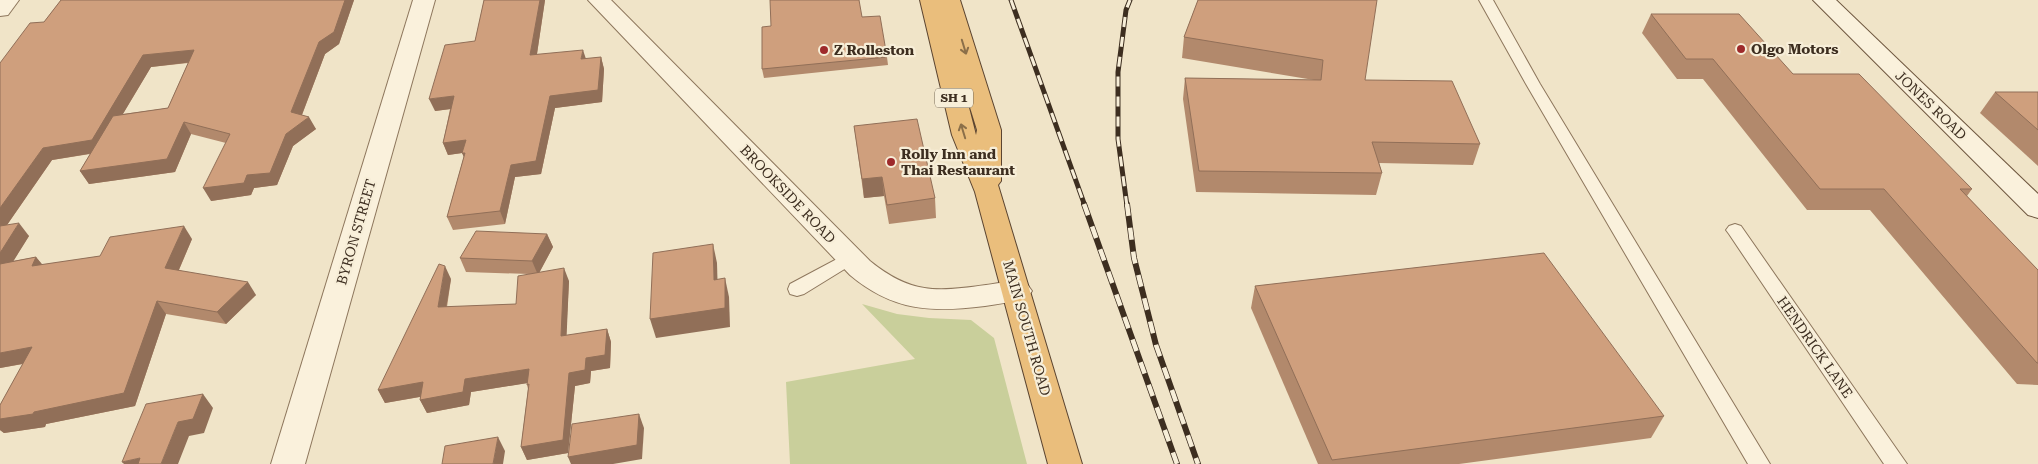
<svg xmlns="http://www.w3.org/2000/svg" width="2038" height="464" viewBox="0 0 2038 464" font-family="'Roboto Serif',serif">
<rect width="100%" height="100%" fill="#f0e4c8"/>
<path fill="#c9cf9b" d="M862,304L897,314L929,318L971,320L994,338L1027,464H790L786,382L915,359Z"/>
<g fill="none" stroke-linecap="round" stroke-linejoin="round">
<defs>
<g id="service">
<path d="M1479,0H1493L1540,84L1770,464H1748L1526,84Z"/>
<path d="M1735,224L1741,226L1907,464H1884L1729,234L1726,230L1729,226Z"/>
<path d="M850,252L856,254L859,258L856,262L804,294L797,296L790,294L788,289L790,284Z"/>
</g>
<g id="minor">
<path d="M0,0H19L8,15L0,16Z"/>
<path d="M588,0H611L870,261C911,294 935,292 986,285C1000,283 1013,280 1027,284L1032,291L1027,298C1013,302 999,304 985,306C931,313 893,311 850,275Z"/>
</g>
<path id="tertiary" d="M413,0H435L305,464H271Z"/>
<path id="secondary" d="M1813,0H1836L2038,194V218L2028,215Z"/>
<path id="trunk" d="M920,0H960L1001,130V181L998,185L1082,464H1048L975,192L952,135ZM964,88L977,130L976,135Z"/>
</defs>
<use href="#service" stroke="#8d765c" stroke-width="2"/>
<use href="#minor" stroke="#8d765c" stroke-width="2"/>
<use href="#tertiary" stroke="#8d765c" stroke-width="2"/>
<use href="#secondary" stroke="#6f573f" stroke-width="2"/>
<use href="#trunk" stroke="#5b4430" stroke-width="2"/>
<use href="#service" fill="#faf1dc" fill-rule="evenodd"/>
<use href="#minor" fill="#faf1dc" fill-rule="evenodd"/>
<use href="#tertiary" fill="#faf1dc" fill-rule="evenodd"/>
<use href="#secondary" fill="#faf1dc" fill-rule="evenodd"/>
<use href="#trunk" fill="#eabe7c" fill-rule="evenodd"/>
<defs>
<g id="rail-far1">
<path d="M1011,0L1085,206"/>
<path d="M1127,206L1118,139V72L1126,10L1130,0"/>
</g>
<g id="rail">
<path d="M1084,204L1177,464"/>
<path d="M1127,204L1134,258L1156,345L1198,464"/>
</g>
</defs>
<use href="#rail-far1" stroke="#3d2e20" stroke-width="5"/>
<use href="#rail" stroke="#3d2e20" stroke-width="6"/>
<use href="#rail-far1" stroke="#f7eed8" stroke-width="3" stroke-dasharray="10" stroke-linecap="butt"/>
<use href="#rail" stroke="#f7eed8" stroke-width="4.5" stroke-dasharray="12" stroke-linecap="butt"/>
</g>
<g fill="#b2896c" fill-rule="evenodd">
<path d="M61,0H354L339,44L325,54L302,115L316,129L293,146L277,185L254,188L251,195L211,201L226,143L191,134L175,172L89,184L80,171L90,154L52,160L7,225L29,236L13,261L36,257L42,265L100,256L192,239L179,270L256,295L226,324L166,314L135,406L46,424L45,427L4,433L0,430V405L23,364L0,368V63L44,22ZM188,63L168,108L123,114L151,67Z"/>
<path d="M484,0H545L537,54L586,59L601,57L604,69L602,102L555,108L541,174L515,177L505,224L453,230L447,217L464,156L462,153L448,155L443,143L450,109L435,111L475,41Z"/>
<path d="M1198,0L1365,80L1480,144L1473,165L1379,163L1382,173L1376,195L1196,192L1183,99L1185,78L1314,80L1182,58L1184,37Z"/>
<path d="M1651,14L1793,74L1972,189L1967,196L2038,270V385L2017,384L1870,210H1807L1703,79H1677L1642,33Z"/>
<path d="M862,17L887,57L888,65L764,78L762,69Z"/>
<path d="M1995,92H2038V166L1980,113Z"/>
<path d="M854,126L935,198L936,218L889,224L884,196L864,198Z"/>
<path d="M547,234L553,247L539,273L569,281L566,336L607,329L611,342L610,368L591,371L590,383L575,386L568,453L527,460L521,447L528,389L527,385V383L471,392L469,405L427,413L420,400V397L385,403L378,390L451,279L447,307L516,304L529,274L466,272L460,258Z"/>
<path d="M1255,286L1664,416L1651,438L1459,464H1318L1251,308Z"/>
</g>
<g fill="#916f58">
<path d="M345,0H354L339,44L325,54L298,125L291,112L319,42Z"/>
<path d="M540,0H545L535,67L530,55Z"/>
<path d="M194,50L201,61L151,67L100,152L52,160L0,235V208L43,148L143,55Z"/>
<path d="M583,50L587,62L581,59Z"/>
<path d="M601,57L604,69L602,102L555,108L541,174L515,177L505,224L500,211L511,165L550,96Z"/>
<path d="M454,96L459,108L435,111L429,99Z"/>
<path d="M309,117L316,129L293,146L277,185L254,188L251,195L211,201L203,188L247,175L286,134Z"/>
<path d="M184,122L191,134L175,172L89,184L80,171Z"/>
<path d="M466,140L468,166L462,153L448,155L443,143Z"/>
<path d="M882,177L884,196L864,198L862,179Z"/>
<path d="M19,223L29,236L3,278L0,274V253Z"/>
<path d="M184,226L192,239L174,281L165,268Z"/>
<path d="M547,234L553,247L538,275L532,261Z"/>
<path d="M713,244L717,263L718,299L714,280Z"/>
<path d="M36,257L47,270L32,266Z"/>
<path d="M445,266L451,279L444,320L438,307Z"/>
<path d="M564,268L569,281L566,349L561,336Z"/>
<path d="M725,278L729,297L730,327L656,338L650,319Z"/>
<path d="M248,282L256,295L226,324L217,312Z"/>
<path d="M157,301L166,314L135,406L46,424L45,427L4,433L0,430V419Z"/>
<path d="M607,329L611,342L610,368L591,371L590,383L575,386L568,453L527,460L521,447L569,373L586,358Z"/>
<path d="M32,347L43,360L0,368V353Z"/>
<path d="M529,369L534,382L471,392L469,405L427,413L420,400L465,379Z"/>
<path d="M423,382L430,395L385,403L378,390Z"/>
<path d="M203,394L213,408L204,433L189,436L178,464H161L178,422Z"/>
<path d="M639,414L644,428L642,459L613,464H571L568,457Z"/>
<path d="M498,437L505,451L503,464H493Z"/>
<path d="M140,458L145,464H124L122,462Z"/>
</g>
<g fill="#cf9f7d" stroke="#916f58">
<path d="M61,0H345L334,32L319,42L291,112L309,117L286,134L270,173L247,175L244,183L203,188L230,134L184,122L167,159L80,171L113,116L168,108L194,50L143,55L92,140L43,148L0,208V63L30,23L44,22Z"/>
<path d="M484,0H540L530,55L583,50L581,59L601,57L598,90L550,96L536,161L511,165L500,211L447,217L465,153H462L466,140L443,143L454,96L429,99L445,45L475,41Z"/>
<path d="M770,0H859L862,17L880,16L887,57L762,69V27L771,26Z"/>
<path d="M1198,0H1377L1365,80L1452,81L1480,144L1372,142L1382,173L1199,171L1185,78L1321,80L1323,60L1184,37Z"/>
<path d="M1651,14H1739L1793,74H1859L1972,189H1960L2038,270V363H2037L1884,189H1820L1713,59H1686Z"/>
<path d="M1995,92H2038V130Z"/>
<path d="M917,119L935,198L887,205L882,177L862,179L854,126Z"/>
<path d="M19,223L0,253V226Z"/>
<path d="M184,226L165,268L248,282L217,312L157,301L124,393L34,412L33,414L0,419V405L32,347L0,353V264L36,257L32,266L100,256L110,237Z"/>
<path d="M476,231L547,234L532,261L460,258Z"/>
<path d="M713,244L714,280L725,278V308L650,319L653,253Z"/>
<path d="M1544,253L1664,416L1332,460L1255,286Z"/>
<path d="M439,264L445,266L438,307L516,304L518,276L564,268L561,336L607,329L605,355L586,358L585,370L569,373L563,440L521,447L529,384L527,385L529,369L465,379L463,392L420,400L423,382L378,390Z"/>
<path d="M203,394L193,419L178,422L161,464H138L140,458L122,462L146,404Z"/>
<path d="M639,414L637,445L568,457L572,424Z"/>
<path d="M498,437L493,464H442L445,446Z"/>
</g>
<defs><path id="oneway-shaft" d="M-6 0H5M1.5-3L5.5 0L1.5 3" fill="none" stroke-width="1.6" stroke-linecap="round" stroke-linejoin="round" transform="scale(1.25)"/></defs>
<g stroke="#8b6f49">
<use href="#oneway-shaft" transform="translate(964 47) rotate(73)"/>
<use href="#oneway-shaft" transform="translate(963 131) rotate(-107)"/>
</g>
<g fill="#9e2a2b" stroke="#f7eed8" stroke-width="2">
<circle cx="1741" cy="49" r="5"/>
<circle cx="824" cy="50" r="5"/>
<circle cx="891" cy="162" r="5"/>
</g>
<g text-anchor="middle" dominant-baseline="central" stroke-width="4.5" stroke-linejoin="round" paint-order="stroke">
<rect fill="#f7eed8" stroke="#756857" stroke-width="1" x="935" y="88.5" width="38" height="19" rx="4"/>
<g font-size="12" font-weight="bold" fill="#3d2e20">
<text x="954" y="98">SH 1</text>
</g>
<g font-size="14" font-weight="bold" fill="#3d2e20" stroke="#f7eed8" text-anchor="start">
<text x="1751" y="49">Olgo Motors</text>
<text x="834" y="50">Z Rolleston</text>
<text x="901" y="154">Rolly Inn and<tspan x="901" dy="16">Thai Restaurant</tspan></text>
</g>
<g font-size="14" fill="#3d2e20" stroke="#f7eed8">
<text transform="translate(1931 105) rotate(44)">JONES ROAD</text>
<text transform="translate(788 194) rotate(46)">BROOKSIDE ROAD</text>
<text transform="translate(356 232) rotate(-74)">BYRON STREET</text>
<text transform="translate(1027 328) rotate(74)">MAIN SOUTH ROAD</text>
<text transform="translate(1815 347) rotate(55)">HENDRICK LANE</text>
</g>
</g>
</svg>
